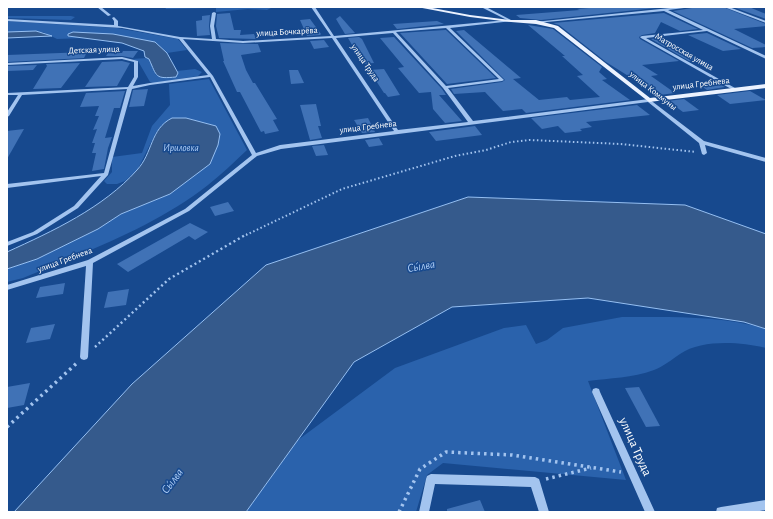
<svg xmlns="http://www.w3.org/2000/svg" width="773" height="519" viewBox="0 0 773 519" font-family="'Alegreya Sans',sans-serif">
<rect width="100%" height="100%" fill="#17498e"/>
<g fill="#2a62ac">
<path d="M165,7H273L267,10L248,9L216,12V8L166,9Z"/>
<path d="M7,16H71L75,17L71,20L7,18Z"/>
<path d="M7,21L117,28L178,39L187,50L167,53L155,42L68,36L84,38L57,39L43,32H7Z"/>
<path d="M147,58L149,59L156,75L178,73L177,71L195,69L202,72L198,76L154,83L150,82L138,61L132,59Z"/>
<path d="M209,79L247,150C234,162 222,174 208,185C153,228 87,251 23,278L7,282V269L37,259L98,229L121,214L170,194L218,145L219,134L216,126L186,118L156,132L138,169L125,181L117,184H107L104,181L112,172V157L142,153L152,126L170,105L169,84Z"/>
<path d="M622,317C669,317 721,315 766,329V348C741,342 702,339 680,354C671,360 664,366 654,370C632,378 610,378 588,381L626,480L443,463L427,475L416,512H246L298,440L395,368L504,328L526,325L536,344L547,340L563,328Z"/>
</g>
<g fill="#355a8c" stroke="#95bff2">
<path d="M36,31L52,36L7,38V32Z"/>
<path d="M73,32L113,34L155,42L167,53L178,73L176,77C155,79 157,77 149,59L145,57L144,51L122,43L68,36V34Z"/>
<path d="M172,118H186L216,126L220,134L218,145L210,164L170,194L121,214L98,229L37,259L7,269V252C53,231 103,208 137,170C153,153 150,129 172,118Z"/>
<path d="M468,197L685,205L766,234V329L744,322L588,298L452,307L354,362L246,512H14L132,384L266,265Z"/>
</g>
<g fill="#4072b6">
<path d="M601,7H665L541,20L520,18L516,15L580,10L577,9Z"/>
<path d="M693,7H723L766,24V26L734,29L766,45V47L752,48L673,11L692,8Z"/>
<path d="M733,7H749L766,14V19Z"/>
<path d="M230,13L234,30H241L240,35L254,34L256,39L219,38L216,26L217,14Z"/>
<path d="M664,13L698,29L680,31L661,22L655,33L642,35L639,37L640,39L679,61L642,65L658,75L651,76L675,93L660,95L636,77H630L606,62L559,25L553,23Z"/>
<path d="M210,15L209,26L210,35L197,36L196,21L202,20V16Z"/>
<path d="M340,16L355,33L345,34L336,19Z"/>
<path d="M310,19L321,34L320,35L307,36L300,20Z"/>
<path d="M437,21L444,24L397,29L393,24Z"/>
<path d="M528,25L553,29L602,67L599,72L607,79L602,80L630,100L526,113L522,109L503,111L485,92L454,94L451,89L502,82L505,80L456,31L464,30L521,78L513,79L539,100L567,97L570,100L600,97L577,76L583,75L562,56H565Z"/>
<path d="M445,30H446L496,78L447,84L400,33Z"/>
<path d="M707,33L741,49L723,51L688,35Z"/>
<path d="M359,37L362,39L374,63L363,64L348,38Z"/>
<path d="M394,37L442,89L446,95H439L462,121L445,123L433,109L431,92L419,93L398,68L404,67L380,38Z"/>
<path d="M658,38L699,60L689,61L651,39Z"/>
<path d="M324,40L329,47L314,49L310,41Z"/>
<path d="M220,43L258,44L261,52L241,55L246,70L253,83H255L277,119L273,120L279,131L265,134L264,131L261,132L240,92H237L223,61H224Z"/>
<path d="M123,51H138L133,58L122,56H106L108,53H122Z"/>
<path d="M87,52L84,58L7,62V55Z"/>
<path d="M122,61L130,63L117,86L85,87L102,62Z"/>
<path d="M80,63L61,88L33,89L47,66L46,64Z"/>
<path d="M37,65L33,70L7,71V66Z"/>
<path d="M384,69L400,95L388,97L385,93H384L369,70Z"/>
<path d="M289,70H298L304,83L291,84Z"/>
<path d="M715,82L725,87L707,90L697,83Z"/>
<path d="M148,89L144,106L129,107L133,90Z"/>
<path d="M125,91L120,108H114L105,138L112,137L108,148L104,169L92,171L96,153H92L95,143H92L97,129L93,130L99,116H95L99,106L80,107L86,93Z"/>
<path d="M750,91L766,100L730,104L717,95Z"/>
<path d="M684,99L699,110L683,112L668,101Z"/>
<path d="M316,104L321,126H318L322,138L310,140L300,105Z"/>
<path d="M637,105L650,115L586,122L592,127L580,129L582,131L565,133L558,126L542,129L531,118Z"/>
<path d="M368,118L375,132L362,133L354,120Z"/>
<path d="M475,126L482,135L436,141L429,132Z"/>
<path d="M24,129L7,159V131Z"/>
<path d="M379,138L383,145L369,147L365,140Z"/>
<path d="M324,145L328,155L316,156L312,146Z"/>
<path d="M228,202L234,211L215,216L210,207Z"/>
<path d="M190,223L208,232L195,240L189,236L128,272L117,264Z"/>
<path d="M65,283L63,294L36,298L40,287Z"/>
<path d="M129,289L126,305L104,308L108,292Z"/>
<path d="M55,324L50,339L26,343L31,328Z"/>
<path d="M30,383L24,405L7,408V387Z"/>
<path d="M639,387L660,426L646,427L625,388Z"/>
<path d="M480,500L485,512H447V509Z"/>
</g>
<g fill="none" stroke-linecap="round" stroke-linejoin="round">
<path stroke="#a3c4ef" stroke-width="2" stroke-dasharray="1.5 2.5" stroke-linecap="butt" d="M246,235L342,189L455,156L486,150L511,142L530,140L621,144L696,152"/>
<path stroke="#a3c4ef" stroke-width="2.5" stroke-dasharray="2 3" stroke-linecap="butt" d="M95,347L169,279L247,234"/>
<g stroke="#a3c4ef" stroke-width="3.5" stroke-dasharray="2.5 4" stroke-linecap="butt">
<path d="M7,427L78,362"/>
<path d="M546,479L591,468"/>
<path d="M399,512L420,469L446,452L512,455L621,472"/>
</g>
<g fill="#a3c4ef" fill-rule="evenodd">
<path d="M97,7H101L111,15L108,16Z"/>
<path d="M311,7H315L334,36L507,20L481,7H486L513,21L450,28L504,80L502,81L448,88L473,121L649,99L704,141L766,158V162L705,145L707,153L704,155L702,154L699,143L648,102L281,149L257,156L189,211L93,263L88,357L87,359L84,360L81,359L80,357L86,266L7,290V285L88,260L185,209L252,155L210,77L150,85L132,89L108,175L78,208L37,234L7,246V242L33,232L74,206L101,176L7,188V184L104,173L127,89L22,95L9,116L7,117V112L18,95H7V93L128,87L134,77V62L122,59L7,65V63L122,57L138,61V77L133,86L150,83L208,75L179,39L122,28L7,21V19L114,25V21L112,18L114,17L118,21V26L180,37L212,39L210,26L212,13L214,12L216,13L214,26L216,39L243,41L331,36ZM446,28L447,29L499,79L446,86L396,32ZM393,33L443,88L468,122L398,130L336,38ZM332,38L394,131L280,145L256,153L213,76L183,39L243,43Z"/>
<path d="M680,7H692L668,10L766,56V59L707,31L646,38L735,88V90H733L641,38L640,37L642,36L703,30L664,11L536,23L534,22Z"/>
<path d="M724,7H729L766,21V23Z"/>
<path d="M596,388L599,389L600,392L655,512H645L592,392L593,389Z"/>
<path d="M431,474L535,477L539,479L540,482L549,512H539L531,487L435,484L429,512H419L426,479L427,476Z"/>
<path d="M766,500V510L754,512H716L717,508L721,507Z"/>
</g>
<path fill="#ebf2ff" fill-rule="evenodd" d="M417,7H427L470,15L511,20H536L558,26L650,98L766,84V88L649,102L554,28L536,24L511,22L470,17Z"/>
</g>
<g text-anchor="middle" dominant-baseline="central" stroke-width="3" stroke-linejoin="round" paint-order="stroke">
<g font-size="9" fill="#fff" stroke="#17498e">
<text transform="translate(287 32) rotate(-3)">улица Бочкарёва</text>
<text transform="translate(94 50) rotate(-2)">Детская улица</text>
<text transform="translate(684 52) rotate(30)">Матросская улица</text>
<text transform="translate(365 63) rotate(56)">улица Труда</text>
<text transform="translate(701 84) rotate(-7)">улица Гребнева</text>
<text transform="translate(653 91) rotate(38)">улица Коммуны</text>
<text transform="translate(368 127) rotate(-7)">улица Гребнева</text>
<text transform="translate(65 260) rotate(-20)">улица Гребнева</text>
</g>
<g font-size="10" font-style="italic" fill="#afcef6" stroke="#17498e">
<text x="181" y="148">Ириловка</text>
</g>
<g font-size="12" font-style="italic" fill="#afcef6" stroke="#17498e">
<text transform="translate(421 266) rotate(-10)">Сы́лва</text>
<text transform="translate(172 481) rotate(-53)">Сы́лва</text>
</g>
<g font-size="13" fill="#fff" stroke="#17498e">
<text transform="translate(635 447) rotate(66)">улица Труда</text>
</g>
</g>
<rect width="773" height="519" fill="none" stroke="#ffffff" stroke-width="16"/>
</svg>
